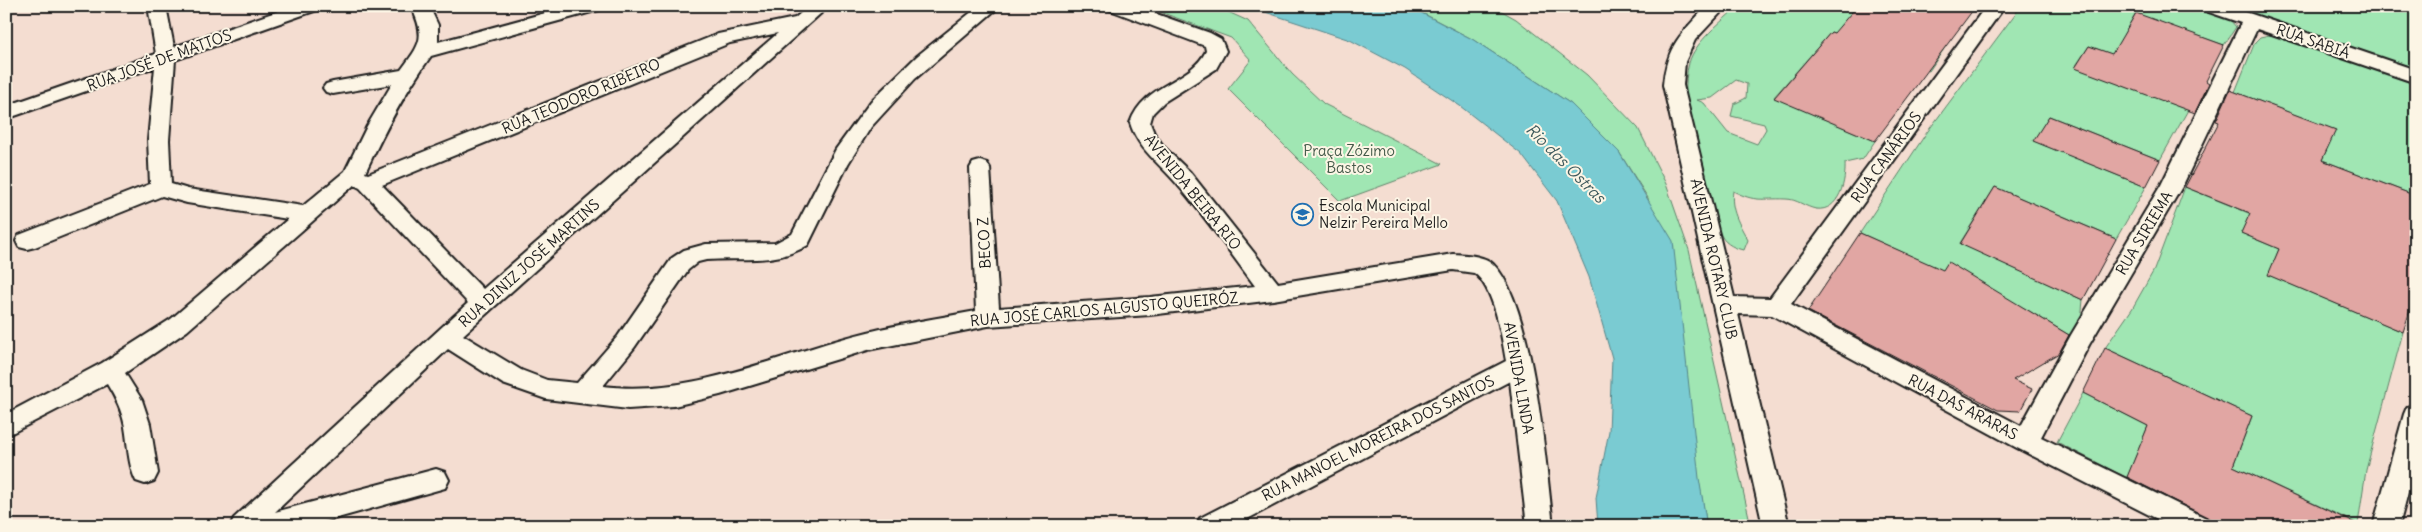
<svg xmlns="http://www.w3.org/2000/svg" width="2422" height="532" viewBox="0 0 2422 532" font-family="Delius,sans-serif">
<rect width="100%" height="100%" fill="#f4ddd1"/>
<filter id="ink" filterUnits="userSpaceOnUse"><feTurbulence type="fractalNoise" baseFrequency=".02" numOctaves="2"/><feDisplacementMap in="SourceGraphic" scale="10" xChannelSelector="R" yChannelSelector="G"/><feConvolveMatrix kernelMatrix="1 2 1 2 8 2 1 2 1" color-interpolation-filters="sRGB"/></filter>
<g filter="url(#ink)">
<g fill="#a0e6b3" stroke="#5e8168" fill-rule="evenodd">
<path d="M1144,6H1215L1248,21L1292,74L1324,104L1442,164L1340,201L1228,89L1251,60L1231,38Z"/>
<path d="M1409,6H1493L1516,19L1587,75L1638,128L1666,184L1689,250L1751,526H1707L1648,198L1619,152L1571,104L1472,39Z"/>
<path d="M1738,6H1857L1853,11L1946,46L1929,71L1831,32L1774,97L1875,141L1863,159L1845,163C1846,180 1840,212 1816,209C1805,207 1797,199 1786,199C1761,198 1757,203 1733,191C1730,209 1739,224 1748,240L1744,250C1736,249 1726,244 1722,237C1715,225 1713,207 1709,193C1699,155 1678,102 1689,63C1695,41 1722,22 1738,6ZM1736,80L1747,84L1746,98L1734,104L1731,116L1764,124L1766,129L1757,144L1728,133L1704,103L1697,100L1712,98Z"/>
<path d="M2021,6H2121L2127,8L2129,6C2157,6 2218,0 2236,27L2224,45L2135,14L2124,34L2200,87L2089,46L2075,67L2188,110L2160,160L2049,116L2034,141L2146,187L2116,239L1995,187L1960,243L2083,300L2079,341L2026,309L1860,233L1925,135Z"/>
<path d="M2218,6L2416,7V70L2304,31L2255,19Z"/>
<path d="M2269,35L2293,38L2416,80V196L2322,160L2335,130L2235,92L2255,42L2260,37Z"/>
<path d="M2185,187L2251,214L2241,233L2279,249L2269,275L2403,332L2366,470L2358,524L2233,466L2252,416L2105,348L2132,309L2154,270Z"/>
<path d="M2083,393L2148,426L2127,478L2057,442Z"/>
</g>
<path fill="#7acbd2" stroke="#548589" d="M1247,6H1408L1472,39L1571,104L1619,152L1673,241L1699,478L1707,526H1598L1596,498L1609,431L1612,358L1589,277L1557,201L1521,154L1460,106L1405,69L1350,40Z"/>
<g fill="#e1a6a3" stroke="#1c1c1c">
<path d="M1857,6H1976L1875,141L1774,98L1831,32L1834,33Z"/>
<path d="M2136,13L2224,45L2206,81L2209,83L2195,113L2075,68L2089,46L2112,54Z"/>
<path d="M2230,90L2336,130L2322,160L2416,196V292L2403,332L2268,275L2279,249L2241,233L2250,213L2185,187L2219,122L2216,121Z"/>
<path d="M2049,116L2160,160L2146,187L2033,141Z"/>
<path d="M1995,187L2116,239L2083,300L1960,244Z"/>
<path d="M1860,233L1943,270L1948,262L2069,335L2059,353L2013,380L2032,389L2020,411L1998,410L1808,311Z"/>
<path d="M2105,348L2252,416L2233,466L2361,526H2224L2127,477L2148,426L2083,393Z"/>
</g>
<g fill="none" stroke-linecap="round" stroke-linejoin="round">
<defs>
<g id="minor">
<path d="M148,6H166L174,47L293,6H320L317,10L175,60L169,140L171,184L188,189L303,206L345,171L367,126L392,84L333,94L326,92L323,88L326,84L333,82L401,70C421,43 426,38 411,6H429L438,25V42L571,6H602L599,10L431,56C404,93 384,132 365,173L368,174L718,34L795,18L809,6H829L463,335L521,370L547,380L577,383L618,336L672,258L684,250L706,244L775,243L792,234L836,149L871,101L917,56L979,6H1000L915,79L871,127L848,164L808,245C776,265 742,257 706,260L698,262L688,270L634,348L603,386C695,397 781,353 868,332C904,323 940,318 976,311L970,168L973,163L980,161L987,163L990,168L999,308L1150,297L1255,286C1229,251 1204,215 1176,183C1159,163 1138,149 1130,123C1144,83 1190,83 1206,51L1205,46L1110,10L1107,6H1134L1210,33L1221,39L1226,51L1216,69L1164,102L1153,113L1150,123L1154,133L1164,147L1190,172L1278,283L1453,254C1465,255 1484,255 1493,264C1534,304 1546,466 1553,526H1527L1510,381L1234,526H1196L1200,518L1506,361C1502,337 1494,287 1474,273L1453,270L1273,300L1150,315L988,326L868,350L720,395L674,406L628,409L546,399L503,384L448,349L275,512L436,469L445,472L449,480L445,488L309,526H230L234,518L468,303L360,188L354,185L187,331L125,373L142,400L150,424L158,473L154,481L145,484L136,481C128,465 128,444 125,427C122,410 115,397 107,384L6,436V414L102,363L171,319L288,219L187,203L162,196L35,247L27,249L19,247L16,241L19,235L150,184L148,140L155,67L6,119V106L156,54ZM778,33L483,289L382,185L730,43Z"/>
<path d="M1707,6H1727L1695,40L1685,62L1683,85L1734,297L1770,298L1986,6H2005L1791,304L2021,426L2071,335L2161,185L2241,23L2203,10L2200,6H2228L2416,70V83L2257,29L2183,185L2089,345L2041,437L2206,518L2210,526H2171L2017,448L1772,315L1738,314L1789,526H1763L1663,85C1667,45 1681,34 1707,6Z"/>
<path d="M2416,404V463L2399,526H2373L2404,414L2407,407Z"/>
</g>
</defs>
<use href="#minor" stroke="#1c1c1c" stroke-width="4"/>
<use href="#minor" fill="#fcf5e5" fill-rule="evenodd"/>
</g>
</g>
<defs>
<symbol id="school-ring" viewBox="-11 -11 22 22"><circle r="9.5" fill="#fcf5e5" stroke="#1f6fb2" stroke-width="1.5"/><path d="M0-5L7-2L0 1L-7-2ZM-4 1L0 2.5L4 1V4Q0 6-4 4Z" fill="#1f6fb2"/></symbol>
</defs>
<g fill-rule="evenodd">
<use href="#school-ring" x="1290" y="202" width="25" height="25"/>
</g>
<g text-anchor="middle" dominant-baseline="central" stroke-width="4" stroke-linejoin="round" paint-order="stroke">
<g font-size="15" fill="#1c1c1c" stroke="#fcf5e5">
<text transform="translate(2313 41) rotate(19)">RUA SABIÁ</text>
<text transform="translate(159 60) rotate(-20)">RUA JOSÉ DE MATTOS</text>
<text transform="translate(581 96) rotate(-23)">RUA TEODORO RIBEIRO</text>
<text transform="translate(1886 157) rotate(-54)">RUA CANÁRIOS</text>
<text transform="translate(1193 192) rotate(51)">AVENIDA BEIRA RIO</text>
<text transform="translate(2144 233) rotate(-59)">RUA SIRIEMA</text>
<text transform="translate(984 243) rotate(-93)">BECO Z</text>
<text transform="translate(1714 259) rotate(77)">AVENIDA ROTARY CLUB</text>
<text transform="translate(529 263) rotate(-42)">RUA DINIZ JOSÉ MARTINS</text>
<text transform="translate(1104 309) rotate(-5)">RUA JOSÉ CARLOS ALGUSTO QUEIRÓZ</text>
<text transform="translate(1519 378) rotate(80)">AVENIDA LINDA</text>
<text transform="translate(1963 407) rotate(28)">RUA DAS ARARAS</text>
<text transform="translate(1378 438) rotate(-27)">RUA MANOEL MOREIRA DOS SANTOS</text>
</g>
<g font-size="15" fill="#445949" stroke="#fcf5e5">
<text x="1349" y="150">Praça Zózimo<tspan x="1349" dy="17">Bastos</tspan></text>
</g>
<g font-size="15" fill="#1c1c1c" stroke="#fcf5e5" text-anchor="start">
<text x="1319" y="205">Escola Municipal<tspan x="1319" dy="17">Nelzir Pereira Mello</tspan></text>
</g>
<g font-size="16" font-style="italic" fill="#3d595c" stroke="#fcf5e5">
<text transform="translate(1566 163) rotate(45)">Rio das Ostras</text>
</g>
</g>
<rect width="2422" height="532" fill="none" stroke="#fcf5e5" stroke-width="25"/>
<rect x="12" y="12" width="2397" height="507" fill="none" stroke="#1c1c1c" stroke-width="2" filter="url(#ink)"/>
</svg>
